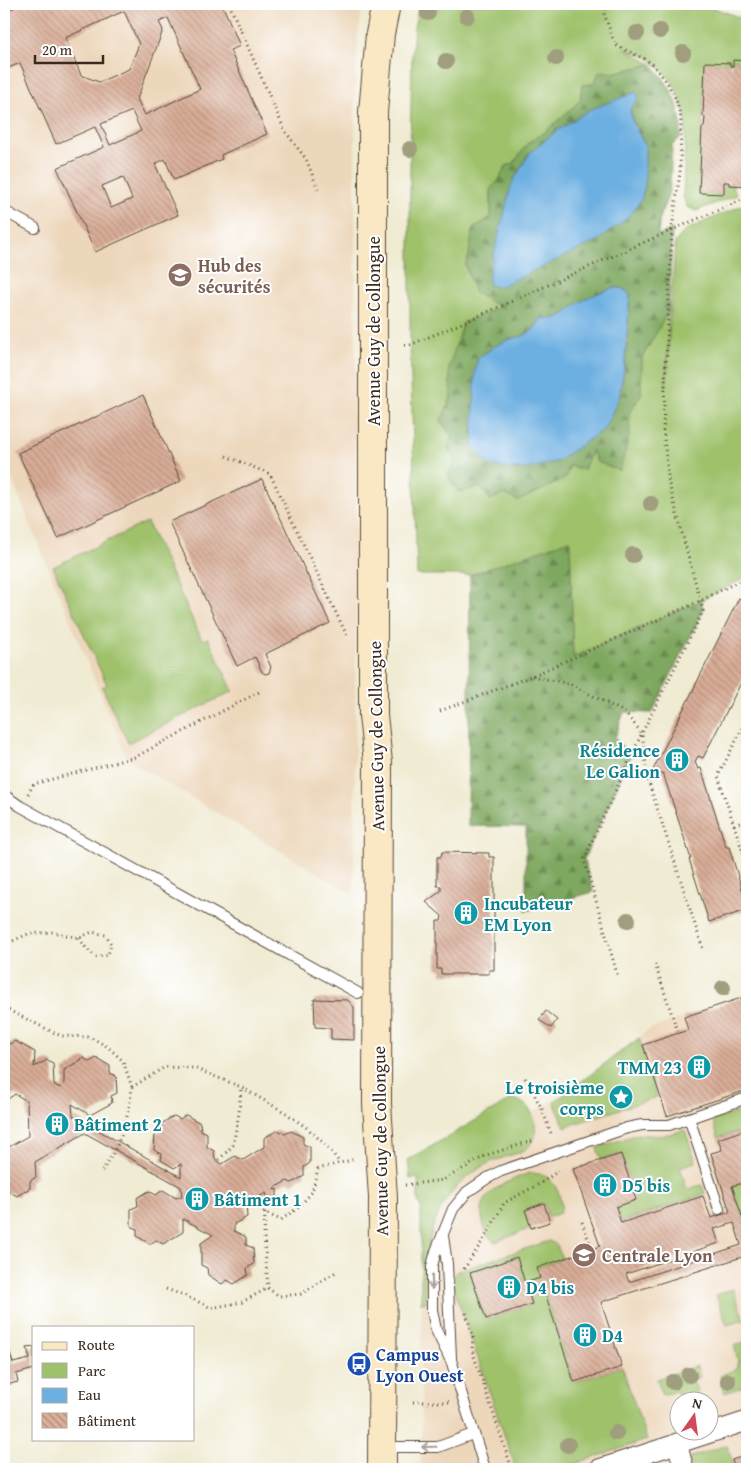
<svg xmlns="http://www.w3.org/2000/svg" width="751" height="1473" viewBox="0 0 751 1473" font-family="'Gentium Book Plus',serif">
<defs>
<pattern id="forest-firs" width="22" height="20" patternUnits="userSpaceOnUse" patternTransform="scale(1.25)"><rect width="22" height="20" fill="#7ea75f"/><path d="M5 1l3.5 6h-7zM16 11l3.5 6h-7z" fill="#68884e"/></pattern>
<pattern id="building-back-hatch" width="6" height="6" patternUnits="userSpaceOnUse" patternTransform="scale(1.25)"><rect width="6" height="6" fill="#d9ad97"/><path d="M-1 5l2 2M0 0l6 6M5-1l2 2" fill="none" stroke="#b18d7b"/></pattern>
</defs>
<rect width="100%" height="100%" fill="#fff"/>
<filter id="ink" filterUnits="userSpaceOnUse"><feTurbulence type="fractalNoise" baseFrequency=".02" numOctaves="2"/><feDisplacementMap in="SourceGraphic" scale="10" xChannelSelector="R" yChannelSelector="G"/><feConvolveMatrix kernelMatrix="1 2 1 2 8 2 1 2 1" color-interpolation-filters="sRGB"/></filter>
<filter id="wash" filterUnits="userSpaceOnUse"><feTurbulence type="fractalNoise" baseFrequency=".0096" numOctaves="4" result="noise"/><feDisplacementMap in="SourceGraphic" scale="20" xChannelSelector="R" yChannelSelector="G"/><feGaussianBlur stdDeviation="1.12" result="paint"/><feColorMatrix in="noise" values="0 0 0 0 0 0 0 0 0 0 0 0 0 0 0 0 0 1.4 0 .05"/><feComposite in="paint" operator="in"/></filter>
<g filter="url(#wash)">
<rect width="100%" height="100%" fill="#f0ebd3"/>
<g fill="#edd7bb" fill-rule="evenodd">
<path d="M4,4H363L358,35L355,89L356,592L354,895L135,764L126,756L4,461Z"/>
<path d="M747,995V1469H421L422,1179L562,1095L650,1029ZM678,1400H708V1430H678Z"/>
</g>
<g fill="#9ec16b" stroke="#6c7644">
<path d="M419,4H703L747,20V61L733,60V63H705L700,193L723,194L724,185H732L737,195L696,211L687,207L683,197L686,118L680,99L671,80L649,58L624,48L652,64L613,73L593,84L582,85L580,101L544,133L529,142L513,164L506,166L499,180L491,188V217L473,229L469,256L465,265L500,307L449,367L451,398L442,421L454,439L448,447L455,464L480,487L504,494L569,466L592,449L630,433L628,413L641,395L642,358L669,310L666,388L675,242L686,230L747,203V577L702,600L573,658L570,540L470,575H417L410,345V149L412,54L414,27Z"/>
<path d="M147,522L202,640L208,638L233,691L128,743L102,687L107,685L53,567Z"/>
<path d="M639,1038L657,1097L565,1127L554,1102Z"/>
<path d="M512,1099C533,1101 543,1131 529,1146C523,1154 497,1158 487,1164C430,1197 424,1243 426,1302L421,1303V1207L418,1202V1178L410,1179L408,1160Z"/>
<path d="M747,1109V1129L718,1138L713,1120Z"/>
<path d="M685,1130L696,1162L680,1167L687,1189L702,1185L705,1194L621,1222L616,1207L636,1200L621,1154L601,1160L597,1148L638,1134L660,1136Z"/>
<path d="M529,1173C547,1173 555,1181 560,1198C561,1203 562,1207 560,1213L549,1217L544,1203L525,1210L531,1228L495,1242C487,1236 485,1230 483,1222C475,1192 507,1182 529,1173Z"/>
<path d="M747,1182V1231L732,1186Z"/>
<path d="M549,1241L557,1245L562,1259L537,1268L540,1278L525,1283L516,1257L470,1273L486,1319L532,1304L529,1295L544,1290L574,1382L622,1367L647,1440L559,1469H516L453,1286V1278L457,1271Z"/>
<path d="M733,1289L744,1320L727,1325L716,1295Z"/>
<path d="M747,1341V1385L725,1393L720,1376L736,1369L738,1361L734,1346Z"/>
<path d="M697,1366L700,1377L693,1380L700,1400H680L677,1391L662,1395L657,1379Z"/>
<path d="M727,1445L735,1469H688L689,1460L691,1457Z"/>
</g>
<g fill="url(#forest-firs)" stroke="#5c683e" fill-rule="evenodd">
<path d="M652,64C672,88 682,104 681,137L672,146L670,186L667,199L660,215L658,236L672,229L669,310L642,358L641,395L629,413L630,433L620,471L597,462L592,450L584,470L570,466L565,479L518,501L504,494L490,500L480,487L458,492L448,475L455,464L448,446L453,438L441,421L451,398L449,367L463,323L500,307L475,293L465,265L469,256L473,229L491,217V188L499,180L506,166L513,164L529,142L544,133L580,101L582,85L593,84L600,71L613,73ZM639,97L630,109L633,123L645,145L529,154L555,132L589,110ZM613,288H621L630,294L625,362L619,398L486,352L510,339L523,336L533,330L542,318C564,322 569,307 587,298C595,294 604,291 613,288Z"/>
<path d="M570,540L573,657L702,600L703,611L652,713L624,712L615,738L631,756L584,859L593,892L526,911V827L468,826L470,575Z"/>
</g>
<g fill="#6cafe1" stroke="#546c80">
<path d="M636,92L639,97L630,109L633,123L645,145V185L641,200L626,219L597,241L499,287L489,285V273L512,183L529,154L555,132L589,110Z"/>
<path d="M613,288H621L630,294L625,362L619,398L604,429L558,461L528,469H506L488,464L473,446L475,372L478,358L495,346L510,339L523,336L533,330L542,318C564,322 569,307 587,298C595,294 604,291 613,288Z"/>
</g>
<g id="blocks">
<g fill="url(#building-back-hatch)" fill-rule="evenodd">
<path d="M22,4H222L240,46L230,50L267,134L221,155L222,159L174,180L165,159L155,164L178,215L95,252L57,168L104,147L95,127L56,144L20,63L4,70V12ZM124,11L139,44L129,69L99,82L81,75L65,38ZM168,18L200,89L145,115L137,99L163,30L159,22ZM132,111L141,131L110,145L101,124ZM123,177L132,199L111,208L102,186Z"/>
<path d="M733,60L747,61V186L729,185V182H724V194L699,193L702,127H704L705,117L703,116L705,62L730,63V66H733Z"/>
<path d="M143,395L181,481L58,538L18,453Z"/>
<path d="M262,479L330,623L265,654L271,667L269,673L265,674L262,672L255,657L237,666L169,522Z"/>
<path d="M739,598L747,602V671L703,758L698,756L695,762L698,769L701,768L726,847H729L747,905V910L709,922L689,859H691L663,773L650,776Z"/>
<path d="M442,852L489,853V857H494V970H489V974H441V969H437V921H441L442,916L426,902L441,891V886H437V857H441Z"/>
<path d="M747,996V1090L667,1116L643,1045L688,1030L684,1017Z"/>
<path d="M314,999L348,1000L354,1007V1040L331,1039V1028L315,1027Z"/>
<path d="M546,1011L557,1020L551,1028L539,1020Z"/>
<path d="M15,1041L35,1052L34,1067L47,1060L53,1063L54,1085L61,1088L64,1085V1070L84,1058L90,1062L96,1058L110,1066V1073L116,1076L117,1093L111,1096L112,1103L90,1115L72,1104L73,1116L181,1177V1164L174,1168L161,1160L162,1154L154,1150L155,1134L161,1131V1124L174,1116L180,1119L186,1115L200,1123L201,1130L207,1133V1147L214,1151L215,1159L222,1164L235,1156L243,1160L264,1147V1138L278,1130L285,1134L291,1131L303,1137V1144L310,1147V1163L304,1167V1176L292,1183L287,1181L274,1188V1190L277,1189V1202L266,1196L267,1195L266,1193L246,1204L247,1217L234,1224V1231L246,1237V1245L253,1248L254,1264L247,1268L248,1275L234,1284L227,1280L222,1284L208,1275L207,1268L201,1265V1243L213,1235L183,1219V1232L163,1244L156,1240L150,1244L137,1236V1229L131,1226V1209L138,1206L137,1198L149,1191L156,1195L163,1190L176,1198L182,1196L181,1187L85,1133L35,1162L36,1177L30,1181V1188L17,1196L10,1192L4,1195V1144L9,1147L28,1136L27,1101L15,1094L8,1099L4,1096V1043L7,1045Z"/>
<path d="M747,1129V1182L732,1186L747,1231V1261L745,1256L601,1302L622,1367L574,1382L544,1290L529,1295L532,1304L486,1319L470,1273L517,1257L525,1283L540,1278L537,1268L600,1246L573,1169L621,1154L636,1200L616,1207L621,1223L703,1196L711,1218L730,1212L711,1153L722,1150L718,1139ZM734,1223L741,1245L629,1282L626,1274L719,1243L714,1229Z"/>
<path d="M544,1203L550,1222L531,1228L525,1210Z"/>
<path d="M4,1332L13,1363L30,1359L27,1348L34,1347V1369L16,1374L18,1382L6,1385L7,1390H4Z"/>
<path d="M747,1455V1469H735L732,1460Z"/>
</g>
</g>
</g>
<g filter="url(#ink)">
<use href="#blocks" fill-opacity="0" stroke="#564739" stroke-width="1"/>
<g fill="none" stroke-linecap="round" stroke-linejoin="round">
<defs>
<g id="lane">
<path d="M4,211L35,228"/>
<path d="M4,795L20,806L358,993"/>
<path d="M689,1118L719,1209"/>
<path d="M443,1236L447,1264L451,1358"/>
<path d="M384,1447H438L473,1434"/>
<path d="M485,1469L452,1363L436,1330L432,1310V1266L436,1251L453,1209L467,1192L486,1179L501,1171L627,1128L642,1125H669L747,1098"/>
</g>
<g id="street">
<path d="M677,1443L684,1469"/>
<path d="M599,1469L747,1421"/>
</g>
<path id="secondary" d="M382,1469L383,1197L377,1104L378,763L373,715V112L380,34L386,4"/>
</defs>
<use href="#lane" stroke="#564739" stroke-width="12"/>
<use href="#street" stroke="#564739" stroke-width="21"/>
<use href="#secondary" stroke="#564739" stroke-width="30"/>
<g stroke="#564739" stroke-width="3" stroke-dasharray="1 4" stroke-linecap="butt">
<path d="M229,4L285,131L306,159L318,189"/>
<path d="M607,4L604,13L615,45L645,59L652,64L667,82L676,100L681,118L680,173L672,229L663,429L669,484L703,611L642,733L648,780L703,949"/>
<path d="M405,345H410C523,298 634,245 747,198"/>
<path d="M226,456L270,474L347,636"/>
<path d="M532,676L570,684L624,712L642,733L584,859L618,977"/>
<path d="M440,711L532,676L702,600L747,577"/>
<path d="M747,719L718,776L747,865"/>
<path d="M28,794L34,784L135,757L259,692"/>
<path d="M734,825L747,820"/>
<path d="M4,945L28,934L53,932L79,938L92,932L106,935L111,944L108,955L96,957L86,948L79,938"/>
<path d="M655,964L678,1033"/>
<path d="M4,1008L61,1036L90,1037L108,1047L123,1061L132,1087"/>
<path d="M525,1078L541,1107L552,1136"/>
<path d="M219,1160L233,1145L239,1113L241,1087"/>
<path d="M102,1171C121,1144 128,1120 132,1087L165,1067L194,1068L241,1087L286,1113L307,1128L328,1147L340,1163"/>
<path d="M405,1185L443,1180L487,1155L535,1140"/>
<path d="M254,1200L265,1213L281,1220L299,1207L312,1192L318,1169L355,1159"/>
<path d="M265,1213L264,1236L268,1288L279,1296L301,1294L336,1272"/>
<path d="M582,1222L592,1249"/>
<path d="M464,1269L487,1234L504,1203L541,1183L561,1169"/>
<path d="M166,1289L186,1296L211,1308L242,1302L268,1288"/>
<path d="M466,1313L473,1336L472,1350L512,1469"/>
<path d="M413,1402H449"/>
</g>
<use href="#lane" stroke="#fff" stroke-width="10"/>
<use href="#street" stroke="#fff" stroke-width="19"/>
<use href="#secondary" stroke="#fae7c3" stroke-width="28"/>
</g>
<g fill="#a09e7e">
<circle cx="428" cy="13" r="8"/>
<circle cx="467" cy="16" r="8"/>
<circle cx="660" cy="31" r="8"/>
<circle cx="637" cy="33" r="8"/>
<circle cx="683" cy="53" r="8"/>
<circle cx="556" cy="58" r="8"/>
<circle cx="446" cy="61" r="8"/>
<circle cx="410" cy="149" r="8"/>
<circle cx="651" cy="504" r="8"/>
<circle cx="633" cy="555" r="8"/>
<circle cx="628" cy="920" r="8"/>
<circle cx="723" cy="988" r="8"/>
<circle cx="689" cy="1375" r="8"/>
<circle cx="728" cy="1381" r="8"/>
<circle cx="673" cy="1382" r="8"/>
<circle cx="616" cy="1433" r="8"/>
<circle cx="568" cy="1445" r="8"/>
</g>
<defs><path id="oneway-shaft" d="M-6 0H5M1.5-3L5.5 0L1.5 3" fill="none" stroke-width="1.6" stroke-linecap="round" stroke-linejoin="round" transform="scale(1.25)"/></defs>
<g stroke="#a79f9a">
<use href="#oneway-shaft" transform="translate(432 1282) rotate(90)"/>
<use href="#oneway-shaft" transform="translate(429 1447) rotate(179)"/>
</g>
</g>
<defs>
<symbol id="university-disc" viewBox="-11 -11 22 22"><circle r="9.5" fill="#8d6e63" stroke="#fff"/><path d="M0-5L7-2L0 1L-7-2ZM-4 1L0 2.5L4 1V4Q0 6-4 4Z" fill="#fff"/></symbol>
<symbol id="building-disc" viewBox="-11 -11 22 22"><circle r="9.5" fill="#0f9aa8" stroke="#fff"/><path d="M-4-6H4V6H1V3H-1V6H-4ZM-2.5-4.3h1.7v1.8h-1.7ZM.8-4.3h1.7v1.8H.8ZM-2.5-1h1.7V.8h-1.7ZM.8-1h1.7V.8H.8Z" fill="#fff"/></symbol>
<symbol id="sight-disc" viewBox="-11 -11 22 22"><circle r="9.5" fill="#0f9aa8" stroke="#fff"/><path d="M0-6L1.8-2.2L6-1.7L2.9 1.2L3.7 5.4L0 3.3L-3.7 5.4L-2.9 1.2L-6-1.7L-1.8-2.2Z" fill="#fff"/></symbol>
<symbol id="bus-disc" viewBox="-11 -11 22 22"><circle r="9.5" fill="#1a4fb4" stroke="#fff"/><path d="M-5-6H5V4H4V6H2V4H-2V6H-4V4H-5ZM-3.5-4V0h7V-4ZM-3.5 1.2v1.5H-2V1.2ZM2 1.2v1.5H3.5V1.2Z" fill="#fff"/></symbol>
</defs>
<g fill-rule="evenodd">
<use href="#university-disc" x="166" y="261" width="28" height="28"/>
<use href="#building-disc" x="663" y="746" width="28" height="28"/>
<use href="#building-disc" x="452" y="899" width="28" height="28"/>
<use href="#building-disc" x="685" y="1053" width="28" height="28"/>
<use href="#sight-disc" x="607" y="1083" width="28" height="28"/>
<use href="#building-disc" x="43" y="1110" width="28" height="28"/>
<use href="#building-disc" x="591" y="1171" width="28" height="28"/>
<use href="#building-disc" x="183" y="1185" width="28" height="28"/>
<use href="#university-disc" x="570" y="1241" width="28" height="28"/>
<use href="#building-disc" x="495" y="1273" width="28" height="28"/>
<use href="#building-disc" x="571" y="1321" width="28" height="28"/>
<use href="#bus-disc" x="345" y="1350" width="28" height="28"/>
</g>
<g text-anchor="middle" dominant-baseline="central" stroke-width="4" stroke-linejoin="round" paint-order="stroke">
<g font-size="18" font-weight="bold" fill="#785e54" stroke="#fff" text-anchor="start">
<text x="198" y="265">Hub des<tspan x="198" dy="21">sécurités</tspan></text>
<text x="602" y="1255">Centrale Lyon</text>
</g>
<g font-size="18" fill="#3b2a1e" stroke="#fff">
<text transform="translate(373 331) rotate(-90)">Avenue Guy de Collongue</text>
<text transform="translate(376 736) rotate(-91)">Avenue Guy de Collongue</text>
<text transform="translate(380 1141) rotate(-91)">Avenue Guy de Collongue</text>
</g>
<g font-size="18" font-weight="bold" fill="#0d838f" stroke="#fff" text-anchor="start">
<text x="660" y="750" text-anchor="end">Résidence<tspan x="660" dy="21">Le Galion</tspan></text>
<text x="484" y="903">Incubateur<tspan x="484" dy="21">EM Lyon</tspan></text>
<text x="682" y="1067" text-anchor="end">TMM 23</text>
<text x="604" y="1087" text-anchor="end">Le troisième<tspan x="604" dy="21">corps</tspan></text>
<text x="74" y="1124">Bâtiment 2</text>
<text x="622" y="1185">D5 bis</text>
<text x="214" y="1199">Bâtiment 1</text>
<text x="526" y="1287">D4 bis</text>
<text x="602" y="1335">D4</text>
</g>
<g font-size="18" font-weight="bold" fill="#164399" stroke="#fff" text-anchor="start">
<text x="376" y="1354">Campus<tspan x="376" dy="21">Lyon Ouest</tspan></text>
</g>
</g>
<rect width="751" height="1473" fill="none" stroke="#fff" stroke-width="20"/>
<rect x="32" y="1326" width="162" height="115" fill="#ffffff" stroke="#b1aaa5"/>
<rect x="42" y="1342" width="25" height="8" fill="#fae7c3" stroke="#b1aaa5"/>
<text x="78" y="1350" font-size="15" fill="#3b2a1e">Route</text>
<rect x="42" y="1363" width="25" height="15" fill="#9ec16b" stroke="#b1aaa5"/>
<text x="78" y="1376" font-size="15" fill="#3b2a1e">Parc</text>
<rect x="42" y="1388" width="25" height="15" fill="#6cafe1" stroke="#b1aaa5"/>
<text x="78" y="1400" font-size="15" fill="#3b2a1e">Eau</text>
<rect x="42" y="1413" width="25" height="15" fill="url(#building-back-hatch)" stroke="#b1aaa5"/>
<text x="78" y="1426" font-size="15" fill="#3b2a1e">Bâtiment</text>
<g transform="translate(694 1416) rotate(14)"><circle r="24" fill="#ffffff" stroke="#b1aaa5"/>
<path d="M0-4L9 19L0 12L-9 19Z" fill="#d1495b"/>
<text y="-8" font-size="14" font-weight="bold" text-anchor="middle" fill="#3b2a1e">N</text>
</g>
<path d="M35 55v8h68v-8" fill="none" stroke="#3b2a1e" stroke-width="2.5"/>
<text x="42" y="55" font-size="15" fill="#3b2a1e" stroke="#ffffff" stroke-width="4" paint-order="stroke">20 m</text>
</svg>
